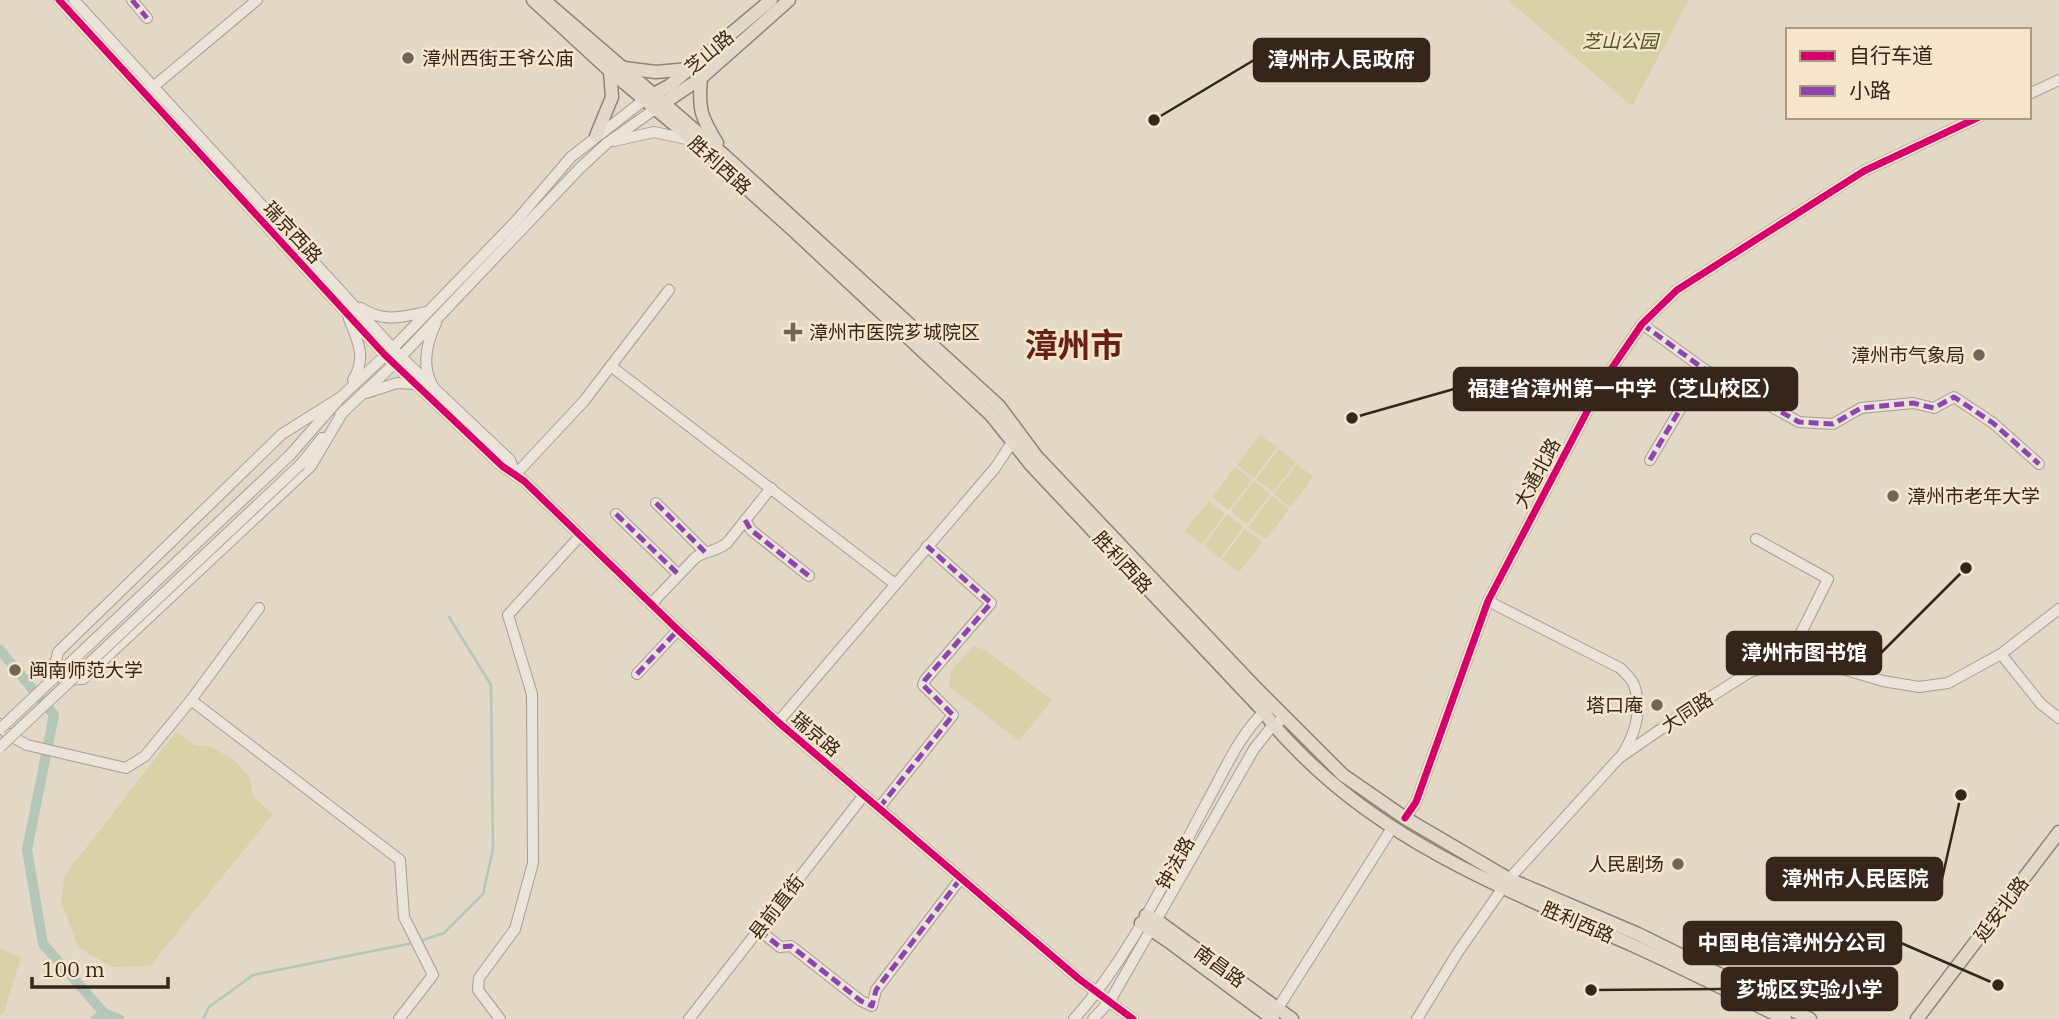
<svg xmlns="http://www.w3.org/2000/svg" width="2059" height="1019" viewBox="0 0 2059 1019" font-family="'IBM Plex Serif','Noto Sans SC',serif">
<rect width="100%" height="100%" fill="#e4d8c7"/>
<g fill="#d7d2a8">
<path d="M1508,0H1689L1632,106Z"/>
<path d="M1260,435L1277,447L1254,478L1237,465Z"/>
<path d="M1279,449L1296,462L1273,492L1256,479Z"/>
<path d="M1297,464L1313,477L1290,507L1274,494Z"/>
<path d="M1235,467L1252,480L1229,510L1212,497Z"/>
<path d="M1254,481L1270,494L1247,524L1231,511Z"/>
<path d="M1272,496L1289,509L1266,539L1249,527Z"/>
<path d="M1209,501L1225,514L1202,544L1185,531Z"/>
<path d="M1227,515L1243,527L1220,558L1204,545Z"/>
<path d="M1245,529L1262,542L1239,572L1222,559Z"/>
<path d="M973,646L985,650L1052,700L1019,741L949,686L951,671Z"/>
<path d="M176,732L195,745L212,747L235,761L250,778L253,797L273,814L150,966L112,967L78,947L61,901L65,875Z"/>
<path d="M0,949L21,957L4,1012L0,1015Z"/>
</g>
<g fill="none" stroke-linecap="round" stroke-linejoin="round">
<g stroke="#b4c7b9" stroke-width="2.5">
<path d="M420,941L444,933L483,894L493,849L491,685L449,617"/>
<path d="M203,1019L209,1007L253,975L413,943"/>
</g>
<g stroke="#b4c7b9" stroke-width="10">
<path d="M0,650L54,715L27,850L43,944L105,1014L96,1019"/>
<path d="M105,1014L119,1019"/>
</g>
<defs>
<g id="minor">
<path d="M59,0L385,355L502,466L524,481L678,630L778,722L1079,979L1133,1019"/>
<path d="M74,0L400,356L510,460L515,473"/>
<path d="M132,0L147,18"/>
<path d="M153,87L257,0"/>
<path d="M2029,94L2059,80"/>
<path d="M614,141L654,132L691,140"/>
<path d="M361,308C384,323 402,317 426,312"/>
<path d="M349,319C358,342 367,357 353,380"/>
<path d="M1642,324L1704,369L1799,422L1833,424L1861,408L1913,403L1934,408L1954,397L1993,423L2039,464"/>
<path d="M612,367L895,584"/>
<path d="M433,386C421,366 427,342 436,323"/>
<path d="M366,393L397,383L415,384"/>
<path d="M341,397L282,434L58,652L54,669L63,680L83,679L311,466L344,410"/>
<path d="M340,415L394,364L580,168L607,143L655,109"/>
<path d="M290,455L341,397L393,348L517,220L571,157L644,100"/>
<path d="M1650,460L1704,369"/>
<path d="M301,464L322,438"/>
<path d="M516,474L584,401L669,290"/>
<path d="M656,503L705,552"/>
<path d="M616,514L679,575"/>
<path d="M745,520L751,530L809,576"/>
<path d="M1756,539L1828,579L1788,659"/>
<path d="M1488,601L1620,668C1625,673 1632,679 1634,685C1643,710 1635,734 1622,755"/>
<path d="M651,604L696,557C707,551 717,551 727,543L771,488"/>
<path d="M2001,654L2041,704L2059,718"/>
<path d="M637,674L678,630"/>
<path d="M191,700L259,608"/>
<path d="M778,722L995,468L1015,438"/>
<path d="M0,724L7,734L27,745L126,768L145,756L191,700L400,860L404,917L433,975L399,1019"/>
<path d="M879,808L953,715L923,685L925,680L991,603L927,546"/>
<path d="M1405,818L1416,802L1488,601L1603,381L1642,324L1677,290L1864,171L1979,117"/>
<path d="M759,930L780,947L791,946L861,1001L872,1006L876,990L961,878"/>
<path d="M1278,1008L1392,828"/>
<path d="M500,1019L478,990L479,978L515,929L533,863L532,694L508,615L580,536"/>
<path d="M689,1019L864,795"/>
<path d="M1074,1019C1130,957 1166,878 1206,804C1224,772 1239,734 1267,709"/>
<path d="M1093,1019L1110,1001L1254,749L1273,725L1285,718"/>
<path d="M1417,1019L1458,952L1509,879L1619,758L1680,716L1750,672L1788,659L1819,662L1883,681L1919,687L1948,683L2001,654L2059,609"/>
</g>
<g id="major">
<path d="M533,0L610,71L694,141L793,230L991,415L1031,465L1264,712C1276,730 1291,744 1306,759C1398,849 1517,894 1632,945C1683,968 1734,994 1785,1019"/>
<path d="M544,0L725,156L999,406L1037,457L1253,685L1343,775L1405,818L1509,879L1638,934L1810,1019"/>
<path d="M624,68L656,72L689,69"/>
<path d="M701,78C698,109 701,117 717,143"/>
<path d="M648,97L669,86L771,0"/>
<path d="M658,107L701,78L789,0"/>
<path d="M596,136L612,97L610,71"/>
<path d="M1146,915L1158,921L1292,1019"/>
<path d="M1141,923L1168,941L1273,1019"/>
<path d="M1917,1019L2059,832"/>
</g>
</defs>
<use href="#minor" stroke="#a89d91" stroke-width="12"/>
<use href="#major" stroke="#8e8378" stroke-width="15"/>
<use href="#minor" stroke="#ebe4da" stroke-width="10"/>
<use href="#major" stroke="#e3d9ca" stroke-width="12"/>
<defs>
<g id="minor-bridge">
<path d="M0,729L290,455"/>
<path d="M0,747L301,464"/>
</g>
</defs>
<use href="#minor-bridge" stroke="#a89d91" stroke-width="12" stroke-linecap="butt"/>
<use href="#minor-bridge" stroke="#ebe4da" stroke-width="10"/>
<g stroke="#8e44ad" stroke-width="5" stroke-dasharray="10 5" stroke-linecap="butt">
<path d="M132,0L147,18"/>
<path d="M1642,324L1704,369L1799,422L1833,424L1861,408L1913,403L1934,408L1954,397L1993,423L2039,464"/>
<path d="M1650,460L1704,369"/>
<path d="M656,503L705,552"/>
<path d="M616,514L679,575"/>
<path d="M745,520L751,530L809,576"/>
<path d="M637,674L678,630"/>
<path d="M879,808L953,715L923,685L925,680L991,603L927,546"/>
<path d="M759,930L780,947L791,946L861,1001L872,1006L876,990L961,878"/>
</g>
<defs>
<g id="cycleway">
<path d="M59,0L385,355L502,466L524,481L678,630L778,722L1079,979L1133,1019"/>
<path d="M1405,818L1416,802L1488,601L1603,381L1642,324L1677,290L1864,171L1979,117"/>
</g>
</defs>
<use href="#cycleway" stroke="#f7e6cb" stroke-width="11"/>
<use href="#cycleway" stroke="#d6006c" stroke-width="7"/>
</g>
<g fill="#736457" stroke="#f7e6cb" stroke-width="2.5">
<circle cx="408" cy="58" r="7"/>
<path d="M789.5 321.5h7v7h7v7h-7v7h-7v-7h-7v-7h7z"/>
<circle cx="1979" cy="355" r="7"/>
<circle cx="1893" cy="496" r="7"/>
<circle cx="15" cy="670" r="7"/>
<circle cx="1657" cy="705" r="7"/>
<circle cx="1678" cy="864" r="7"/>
</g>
<g text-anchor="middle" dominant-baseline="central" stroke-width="5" stroke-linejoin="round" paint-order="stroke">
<g font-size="19" font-style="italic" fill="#4c541f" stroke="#f7e6cb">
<text x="1620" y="41">芝山公园</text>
</g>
<g font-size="19" fill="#36251a" stroke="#f7e6cb">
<text transform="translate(709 52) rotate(-40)">芝山路</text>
<text transform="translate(720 165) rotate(42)">胜利西路</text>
<text transform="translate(293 232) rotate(47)">瑞京西路</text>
<text transform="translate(1537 473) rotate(-62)">大通北路</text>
<text transform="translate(1123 562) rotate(47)">胜利西路</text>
<text transform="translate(1687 712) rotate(-33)">大同路</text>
<text transform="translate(816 734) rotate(40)">瑞京路</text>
<text transform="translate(1175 863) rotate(-61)">钟法路</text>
<text transform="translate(776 907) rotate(-52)">县前直街</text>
<text transform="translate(2001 909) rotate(-53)">延安北路</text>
<text transform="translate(1578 922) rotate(23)">胜利西路</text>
<text transform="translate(1220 966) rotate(36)">南昌路</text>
</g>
<g font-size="19" fill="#36251a" stroke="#f7e6cb" text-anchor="start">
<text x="422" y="58">漳州西街王爷公庙</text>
<text x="809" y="332">漳州市医院芗城院区</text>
<text x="1965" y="355" text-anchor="end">漳州市气象局</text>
<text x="1907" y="496">漳州市老年大学</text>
<text x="29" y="670">闽南师范大学</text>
<text x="1643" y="705" text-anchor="end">塔口庵</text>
<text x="1664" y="864" text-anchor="end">人民剧场</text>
</g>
<g font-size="33" font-weight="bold" fill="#651f17" stroke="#f7e6cb">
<text x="1074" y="344">漳州市</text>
</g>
</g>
<path fill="none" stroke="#36251a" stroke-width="2.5" d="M1154 120L1254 60M1352 418L1454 389M1966 568L1881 653M1961 795L1942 879M1998 985L1901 943M1591 990L1722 989"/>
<g fill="#36251a" stroke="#f7e6cb" stroke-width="2.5">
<circle cx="1154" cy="120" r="7"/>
<circle cx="1352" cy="418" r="7"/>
<circle cx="1966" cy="568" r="7"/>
<circle cx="1961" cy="795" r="7"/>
<circle cx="1998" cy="985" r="7"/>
<circle cx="1591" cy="990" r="7"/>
</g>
<g fill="#36251a" stroke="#36251a" stroke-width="2.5">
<rect x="1254" y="39" width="175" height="42" rx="7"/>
<rect x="1454" y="368" width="343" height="42" rx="7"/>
<rect x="1727" y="632" width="154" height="42" rx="7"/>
<rect x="1767" y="858" width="175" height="42" rx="7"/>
<rect x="1684" y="922" width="217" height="42" rx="7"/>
<rect x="1722" y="968" width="175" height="42" rx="7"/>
</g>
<g font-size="21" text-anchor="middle" font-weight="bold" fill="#fff">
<text x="1341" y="67">漳州市人民政府</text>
<text x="1625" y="396">福建省漳州第一中学（芝山校区）</text>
<text x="1804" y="660">漳州市图书馆</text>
<text x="1855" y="886">漳州市人民医院</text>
<text x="1792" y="950">中国电信漳州分公司</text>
<text x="1809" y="997">芗城区实验小学</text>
</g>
<rect x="1786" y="28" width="245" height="91" fill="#f7e6cb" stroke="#aa9984" stroke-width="2"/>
<rect x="1800" y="51" width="35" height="10" fill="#d6006c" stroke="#aa9984" stroke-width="2"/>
<text x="1849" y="63" font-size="21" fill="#36251a">自行车道</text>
<rect x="1800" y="86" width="35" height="10" fill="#8e44ad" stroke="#aa9984" stroke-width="2"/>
<text x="1849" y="98" font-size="21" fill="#36251a">小路</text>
<path d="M32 977v10h136v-10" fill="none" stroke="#36251a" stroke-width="3.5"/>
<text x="42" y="977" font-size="21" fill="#36251a" stroke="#f7e6cb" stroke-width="5" paint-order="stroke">100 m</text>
</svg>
